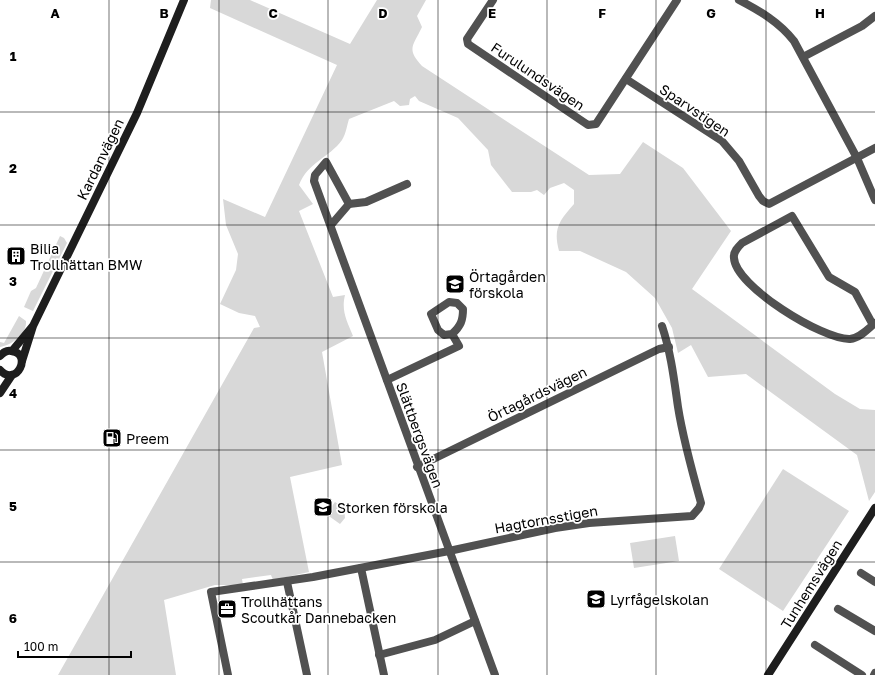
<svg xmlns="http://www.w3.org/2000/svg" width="875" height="675" viewBox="0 0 875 675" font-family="'Golos Text',sans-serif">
<rect width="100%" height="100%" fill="#fff"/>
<g fill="#d8d8d8">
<path d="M211,0H250L350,44L377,0H426L417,16L422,27C413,46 406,49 422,66L589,175L620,174L643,142L683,168L731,231L692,289L835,394L860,409L875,410V492L869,501L857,455L746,374L708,377L691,345L678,353L672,328L655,298L626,272L580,251H559C553,229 559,221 574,204V190L564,183L550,188L544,195L537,190L531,192H512L491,165L488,150L458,118L419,101L415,96L410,99L409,105L400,106L394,101L349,119C347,125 346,134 342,140C329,158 308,162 299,185L313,204L299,211L333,297L345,295C341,311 347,321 353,336L322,352L342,465L290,477L309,572L273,580L271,575L242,579L243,585H215L164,600L176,675H58L254,328L260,327L255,316L239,313L220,304L236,270L238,254L226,225L223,199L265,217L337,65L210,8Z"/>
<path d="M60,236L64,238L67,243L33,311L24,307L31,291L36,288Z"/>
<path d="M19,316L26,321C27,334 12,345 0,347V342L4,343Z"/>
<path d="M783,469L849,511L783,611L719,569Z"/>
<path d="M335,502L344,508L345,518L340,524L326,514Z"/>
<path d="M675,536L679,561L634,568L630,543Z"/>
</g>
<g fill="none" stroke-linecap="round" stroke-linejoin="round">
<g stroke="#515151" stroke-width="8">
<path d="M493,0L467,39L468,44L588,125L596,124L677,0"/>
<path d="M739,0C760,11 779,22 794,41L857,158L875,200"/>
<path d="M803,57L862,26L875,16"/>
<path d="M626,79L722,141L739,161L759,196L763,201L769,204L875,148"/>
<path d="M349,204L366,202L407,184"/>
<path d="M331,225L349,204L326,162L315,175L314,181L495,675"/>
<path d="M873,325L855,292L829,277L792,216L742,243C738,247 733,252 734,258C735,286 823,340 850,339C860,338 868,329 875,323"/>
<path d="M387,380L459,346L452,334C461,326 463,320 463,309L457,303L449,302L431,314L438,330L444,335L452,334"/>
<path d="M417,467L659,349L669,347"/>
<path d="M361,568L384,675"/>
<path d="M861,573L875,582"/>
<path d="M287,582L307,675"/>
<path d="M838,609L875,631"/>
<path d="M815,645L862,675"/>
<path d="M379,655L435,640L475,621"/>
<path d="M228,675L211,592L313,577L449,551L555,528L589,523L692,516L699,508L701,503C692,471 683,439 678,407C674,379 671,353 662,326"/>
<path d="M874,675L875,673"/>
</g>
<g stroke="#1e1e1e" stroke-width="8">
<path d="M12,351L32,327"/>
<path d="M0,356C3,353 6,350 11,351C33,353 17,388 0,370"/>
<path d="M22,361L33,326L137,113L184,0"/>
<path d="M0,393L12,375"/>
<path d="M768,675L875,508"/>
</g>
</g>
<path fill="none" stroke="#000" stroke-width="1" stroke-opacity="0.55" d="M109,0V675M219,0V675M328,0V675M438,0V675M547,0V675M656,0V675M766,0V675M0,112H875M0,225H875M0,338H875M0,450H875M0,562H875"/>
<defs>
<symbol id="building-square" viewBox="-11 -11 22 22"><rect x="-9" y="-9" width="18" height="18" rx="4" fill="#000" stroke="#fff"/><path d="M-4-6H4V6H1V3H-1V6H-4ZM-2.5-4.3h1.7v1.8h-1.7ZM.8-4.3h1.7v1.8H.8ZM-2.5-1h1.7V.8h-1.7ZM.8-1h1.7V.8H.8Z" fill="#fff"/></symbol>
<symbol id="school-square" viewBox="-11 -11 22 22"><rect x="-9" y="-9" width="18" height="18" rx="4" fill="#000" stroke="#fff"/><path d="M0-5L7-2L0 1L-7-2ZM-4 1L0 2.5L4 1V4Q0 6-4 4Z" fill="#fff"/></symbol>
<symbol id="fuel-square" viewBox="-11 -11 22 22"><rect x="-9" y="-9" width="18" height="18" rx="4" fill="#000" stroke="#fff"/><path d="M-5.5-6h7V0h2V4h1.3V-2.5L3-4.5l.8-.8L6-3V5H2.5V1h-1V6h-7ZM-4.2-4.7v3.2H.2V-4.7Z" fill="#fff"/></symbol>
<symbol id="office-square" viewBox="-11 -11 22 22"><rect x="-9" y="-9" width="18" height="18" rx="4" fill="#000" stroke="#fff"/><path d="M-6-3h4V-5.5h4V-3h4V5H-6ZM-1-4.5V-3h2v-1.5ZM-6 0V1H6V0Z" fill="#fff"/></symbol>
</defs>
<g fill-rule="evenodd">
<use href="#building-square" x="5" y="245" width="22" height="22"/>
<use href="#school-square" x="444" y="273" width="22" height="22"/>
<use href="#fuel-square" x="101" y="427" width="22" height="22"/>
<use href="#school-square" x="312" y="496" width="22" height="22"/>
<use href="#school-square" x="585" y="588" width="22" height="22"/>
<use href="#office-square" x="216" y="598" width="22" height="22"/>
</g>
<g text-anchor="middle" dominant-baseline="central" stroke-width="3.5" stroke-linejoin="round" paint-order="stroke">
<g font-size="14" fill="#000" stroke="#fff">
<text transform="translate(538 76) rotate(34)">Furulundsvägen</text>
<text transform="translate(695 110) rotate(34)">Sparvstigen</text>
<text transform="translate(100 159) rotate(-64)">Kardanvägen</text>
<text transform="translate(537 394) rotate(-26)">Örtagårdsvägen</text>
<text transform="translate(420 435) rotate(70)">Slättbergsvägen</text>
<text transform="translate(546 519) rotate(-10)">Hagtornsstigen</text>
<text transform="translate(811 584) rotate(-58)">Tunhemsvägen</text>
</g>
<g font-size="14" fill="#000" stroke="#fff" text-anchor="start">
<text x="30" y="248">Bilia<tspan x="30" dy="16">Trollhättan BMW</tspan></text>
<text x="469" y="276">Örtagården<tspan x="469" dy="16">förskola</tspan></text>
<text x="126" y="438">Preem</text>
<text x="337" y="507">Storken förskola</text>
<text x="610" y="599">Lyrfågelskolan</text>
<text x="241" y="601">Trollhättans<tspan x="241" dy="16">Scoutkår Dannebacken</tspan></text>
</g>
</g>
<g font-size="13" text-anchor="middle" font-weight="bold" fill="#000" stroke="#fff" stroke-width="3.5" stroke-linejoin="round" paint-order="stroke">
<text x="55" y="18">A</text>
<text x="164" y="18">B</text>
<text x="273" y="18">C</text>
<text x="383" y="18">D</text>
<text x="492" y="18">E</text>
<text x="602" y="18">F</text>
<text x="711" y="18">G</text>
<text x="820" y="18">H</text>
<text x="13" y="61">1</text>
<text x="13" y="173">2</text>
<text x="13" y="286">3</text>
<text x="13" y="398">4</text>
<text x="13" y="511">5</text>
<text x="13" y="623">6</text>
</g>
<path d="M18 651v6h113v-6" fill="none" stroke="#000000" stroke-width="2"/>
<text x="24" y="651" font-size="12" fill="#000000" stroke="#ffffff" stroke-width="3" paint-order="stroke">100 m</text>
</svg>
